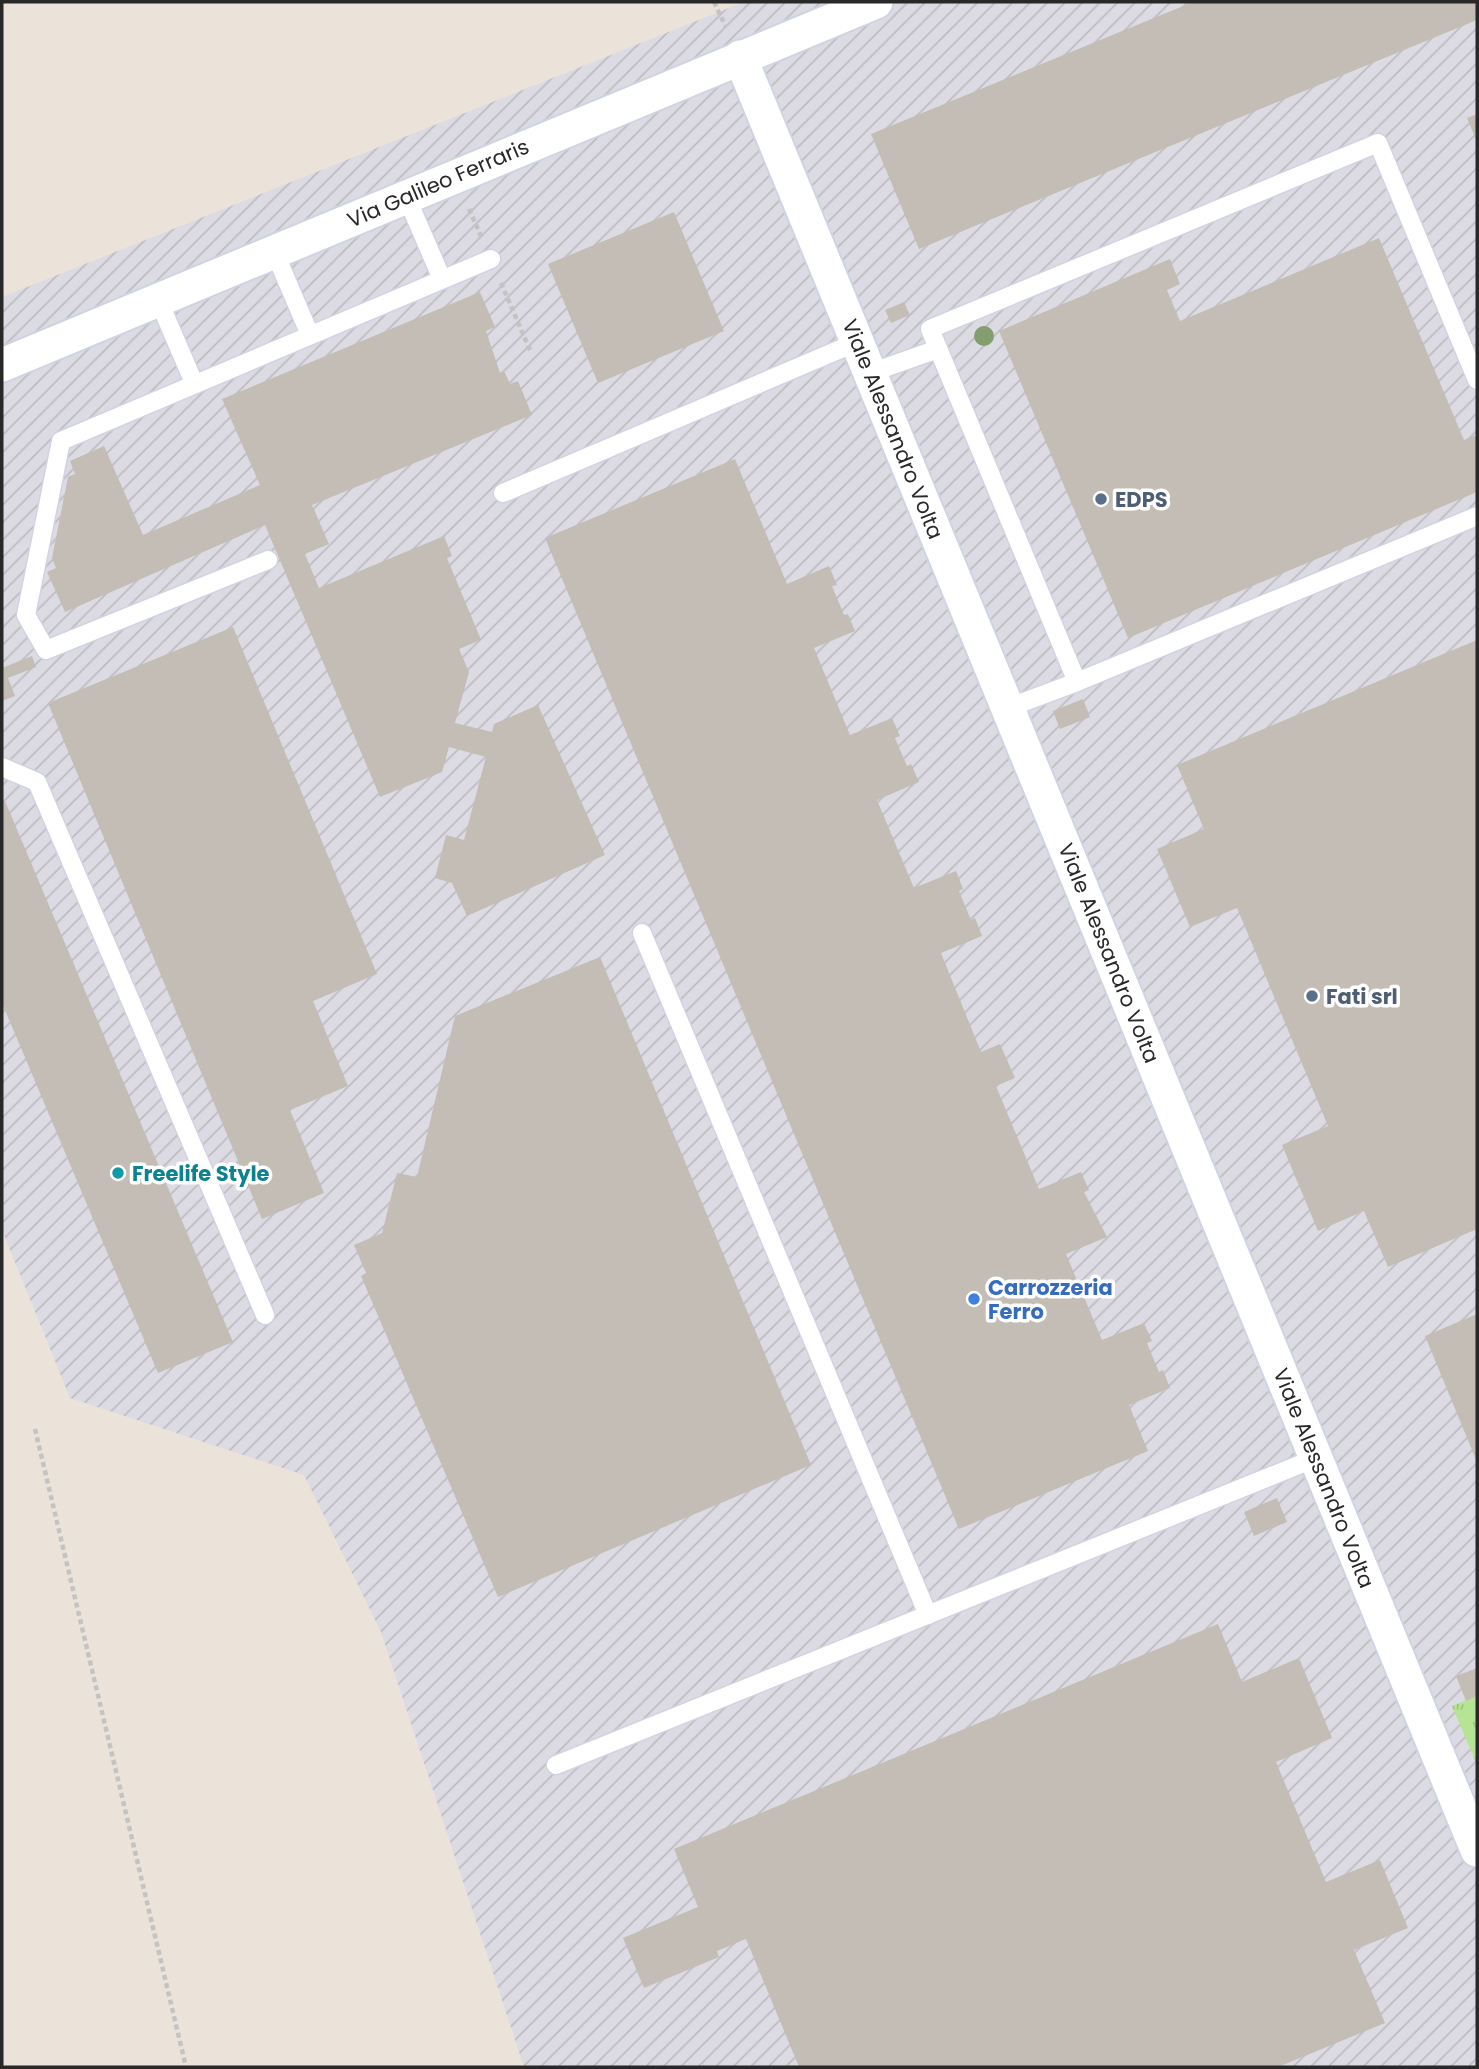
<svg xmlns="http://www.w3.org/2000/svg" width="1479" height="2069" viewBox="0 0 1479 2069" font-family="Poppins,sans-serif">
<defs>
<pattern id="industrial-furrows" width="10" height="10" patternUnits="userSpaceOnUse" patternTransform="scale(1.75)"><rect width="10" height="10" fill="#dcdbe3"/><path d="M-1 1l2-2M0 10L10 0M9 11l2-2" fill="none" stroke="#bdbcc3"/></pattern>
<pattern id="grass-tufts" width="24" height="20" patternUnits="userSpaceOnUse" patternTransform="scale(1.75)"><rect width="24" height="20" fill="#b7e494"/><path d="M3 7l-1-3M5 7V3M7 7l1-3M15 17l-1-3M17 17v-4M19 17l1-3" fill="none" stroke="#9dc480"/></pattern>
</defs>
<rect width="100%" height="100%" fill="#ebe2d9"/>
<path fill="url(#industrial-furrows)" d="M744,2H1477V2067H524L381,1632L304,1475L70,1398L2,1230V297Z"/>
<path fill="url(#grass-tufts)" d="M1477,1696V1765L1452,1706Z"/>
<g fill="#c3bdb5">
<path d="M1193,2H1477V20L919,249L871,134Z"/>
<path d="M1477,114V142L1467,118Z"/>
<path d="M674,212L724,331L598,383L548,264Z"/>
<path d="M1379,238L1464,440L1477,435V492L1128,638L999,331L1170,259L1180,284L1167,290L1180,321Z"/>
<path d="M480,292L495,327L486,331L500,373L504,371L510,384L518,381L532,415L312,505L329,544L305,554L319,588L444,536L452,556L447,558L481,640L459,649L469,672L455,723L492,732L494,724L538,705L605,855L467,916L452,883L435,878L446,835L464,840L486,757L449,747L442,772L380,797L265,525L65,612L47,572L56,568L52,558L68,477L75,474L70,461L104,446L143,535L260,485L222,399Z"/>
<path d="M904,302L910,315L891,323L885,310Z"/>
<path d="M735,459L787,584L829,566L837,585L832,586L844,615L848,614L855,631L814,648L850,735L892,718L900,736L895,738L907,766L911,764L919,782L877,800L914,888L956,871L963,889L959,891L971,920L975,918L982,936L941,953L981,1052L1000,1044L1015,1078L996,1086L1039,1189L1081,1172L1089,1190L1084,1192L1107,1237L1066,1254L1102,1340L1144,1323L1152,1341L1147,1343L1159,1372L1163,1370L1170,1388L1129,1405L1148,1451L959,1529L545,538Z"/>
<path d="M233,627L377,974L313,1001L348,1086L290,1110L324,1193L262,1219L48,703Z"/>
<path d="M1477,640V1229L1388,1267L1364,1211L1318,1231L1282,1145L1328,1126L1240,915L1237,908L1190,927L1157,849L1204,829L1177,765Z"/>
<path d="M32,656L36,667L8,678L15,696L2,701V668Z"/>
<path d="M1083,699L1090,717L1060,729L1053,711Z"/>
<path d="M5,801L233,1342L158,1373L2,1003V803Z"/>
<path d="M600,957L811,1465L498,1597L361,1276L366,1273L354,1245L382,1233L397,1173L417,1177L455,1016Z"/>
<path d="M1477,1314V1462L1425,1336Z"/>
<path d="M1277,1498L1287,1522L1254,1536L1244,1512Z"/>
<path d="M1218,1624L1242,1682L1299,1658L1332,1738L1276,1762L1326,1882L1380,1860L1408,1928L1354,1950L1385,2023L1278,2067H799L746,1939L717,1951L719,1957L644,1988L623,1938L698,1907L674,1849Z"/>
<path d="M1477,1668V1696L1466,1701L1456,1676Z"/>
</g>
<g fill="none" stroke-linecap="round" stroke-linejoin="round">
<defs>
<g id="service">
<path d="M406,196L442,279"/>
<path d="M274,251L310,335"/>
<path d="M158,299L194,383"/>
<path d="M870,373L938,349"/>
<path d="M503,493L857,342"/>
<path d="M268,560L46,650L26,615L61,441L491,259"/>
<path d="M1077,682L930,329L1378,143L1477,380"/>
<path d="M1008,708L1077,682L1477,516"/>
<path d="M2,767L37,782L265,1315"/>
<path d="M642,933L928,1615"/>
<path d="M556,1765L1316,1458"/>
</g>
<g id="minor">
<path d="M740,57L1477,1850"/>
<path d="M2,365L876,2"/>
</g>
</defs>
<use href="#service" stroke="#cfd4e2" stroke-width="21"/>
<use href="#minor" stroke="#cfd4e2" stroke-width="37"/>
<g stroke="#c3c3c3" stroke-width="4.5" stroke-dasharray="5 3.5" stroke-linecap="butt">
<path d="M714,2L726,27"/>
<path d="M469,209L481,236"/>
<path d="M501,283L530,350"/>
<path d="M35,1429L186,2067"/>
</g>
<use href="#service" stroke="#fff" stroke-width="18"/>
<use href="#minor" stroke="#fff" stroke-width="33"/>
</g>
<circle fill="#849e6e" cx="984" cy="336" r="10"/>
<g fill="#5c6f8a" stroke="#fff" stroke-width="2.5">
<circle cx="1101" cy="499" r="7"/>
<circle cx="1312" cy="996" r="7"/>
</g>
<circle fill="#0f9aa8" stroke="#fff" stroke-width="2.5" cx="118" cy="1173" r="7"/>
<circle fill="#3f7fe0" stroke="#fff" stroke-width="2.5" cx="974" cy="1299" r="7"/>
<g text-anchor="middle" dominant-baseline="central" stroke-width="7" stroke-linejoin="round" paint-order="stroke">
<g font-size="21" fill="#282828" stroke="#fff">
<text transform="translate(438 183) rotate(-23)">Via Galileo Ferraris</text>
<text transform="translate(893 429) rotate(68)">Viale Alessandro Volta</text>
<text transform="translate(1109 953) rotate(68)">Viale Alessandro Volta</text>
<text transform="translate(1324 1478) rotate(68)">Viale Alessandro Volta</text>
</g>
<g font-size="21" font-weight="bold" fill="#4e5e75" stroke="#fff" text-anchor="start">
<text x="1115" y="499">EDPS</text>
<text x="1326" y="996">Fati srl</text>
</g>
<g font-size="21" font-weight="bold" fill="#0d838f" stroke="#fff" text-anchor="start">
<text x="132" y="1173">Freelife Style</text>
</g>
<g font-size="21" font-weight="bold" fill="#366cbe" stroke="#fff" text-anchor="start">
<text x="988" y="1287">Carrozzeria<tspan x="988" dy="24">Ferro</tspan></text>
</g>
</g>
<rect width="1479" height="2069" fill="none" stroke="#282828" stroke-width="7"/>
</svg>
